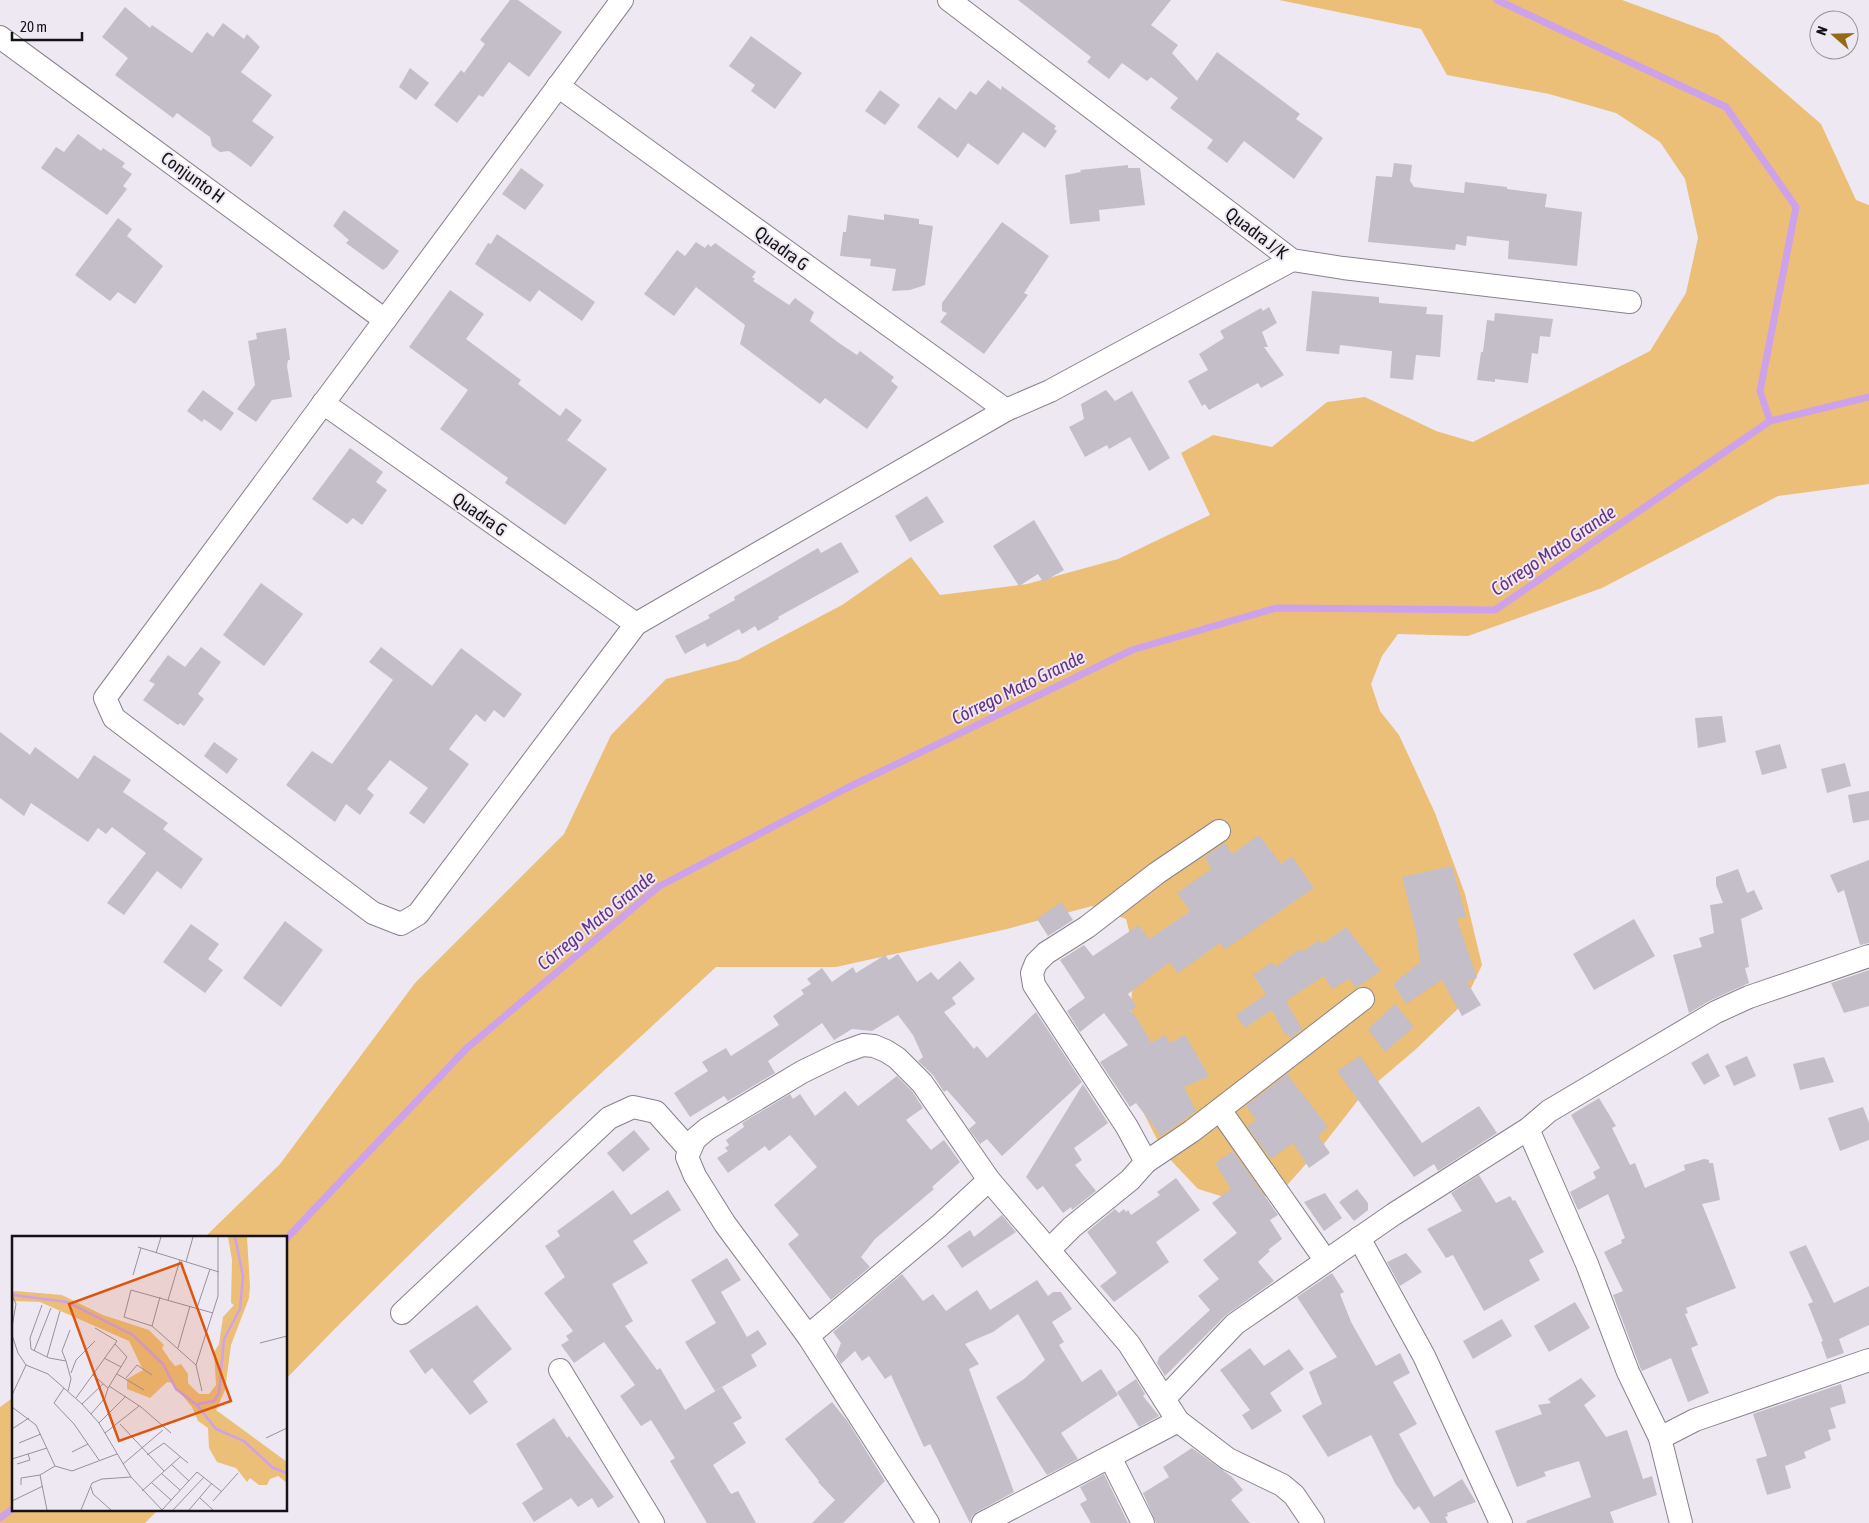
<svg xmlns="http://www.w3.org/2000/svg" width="1869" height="1523" viewBox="0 0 1869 1523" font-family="'Asap Condensed',sans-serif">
<rect width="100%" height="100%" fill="#eee8f3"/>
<g fill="#ebbf78">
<path d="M1279,0H1622L1718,35L1821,124L1856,200L1869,205V484L1778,496L1602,588L1468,636L1398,634L1382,656L1371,684L1380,711L1399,735L1435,813L1465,894L1482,965L1464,1003L1415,1050L1362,1095L1323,1145L1280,1193L1240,1202L1198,1189L1164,1153L1139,1104L1130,1029L1134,950L1126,919L1092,906L1007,929L836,967H716C570,1102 424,1235 286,1379V1237H205L280,1164L415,983L564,834L611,735L666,679L738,660L842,605L911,557L940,595L1027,584L1118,559L1210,515L1181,453L1213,435L1272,447L1327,402L1365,397L1436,431L1473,442L1650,351L1686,293L1698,238L1685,179L1660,142L1616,113L1549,94L1447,75L1421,29Z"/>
<path d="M14,1397V1509H159L145,1523H0V1407Z"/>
</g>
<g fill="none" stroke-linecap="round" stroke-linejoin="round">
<g stroke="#cda2ea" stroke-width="7">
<path d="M1497,0L1726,107L1796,207L1760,391L1770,421"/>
<path d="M286,1239L467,1048L658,887L845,789L1132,650L1276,608L1495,610L1770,421L1869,397"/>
<path d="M0,1518L14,1508"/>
</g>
</g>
<g fill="#c4bec8">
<path d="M510,0H518L562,32L529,77L509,62L483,97L479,95L457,123L434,105L461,70L464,73L485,44L480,40Z"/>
<path d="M1018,0H1171L1151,25L1178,45L1172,53L1197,81L1217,52L1300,114L1296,119L1323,138L1294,179L1244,141L1227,163L1207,148L1213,140L1170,108L1178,98L1151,77L1147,81L1122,63L1109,79L1087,62L1091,57Z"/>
<path d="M125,7L150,28L152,25L192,53L207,32L213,37L223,23L244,39L247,34L260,47L241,72L272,95L252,121L274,137L251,167L229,151L220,152L212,146L210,137L177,113L173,118L115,75L128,58L102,37Z"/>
<path d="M751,36L802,73L775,109L751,91L755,85L729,66Z"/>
<path d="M410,68L429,83L416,100L399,87Z"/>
<path d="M988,80L1001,90L1002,86L1056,126L1054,129L1057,131L1045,148L1023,132L998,165L968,143L958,158L917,127L939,97L956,110L970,91L976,95Z"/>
<path d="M880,90L900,105L885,125L865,111Z"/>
<path d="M78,134L101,151L103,148L125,163L122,167L132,174L123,186L127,189L107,215L41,168L56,147L64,152Z"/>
<path d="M1394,163L1412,165L1410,181L1414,187L1464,193L1465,182L1507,187V189L1547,194L1545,207L1582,212L1577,266L1508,259L1509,241L1467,236L1466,246L1456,244L1455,250L1368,242L1376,176L1392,177Z"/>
<path d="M1128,165V168H1140L1145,205L1099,210L1100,221L1070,224L1065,175L1081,172L1080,170Z"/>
<path d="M521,168L544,185L525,210L502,194Z"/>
<path d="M344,210L399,251L387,267L383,270L346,243L349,240L333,226Z"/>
<path d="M884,214L919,219V224L933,226L925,285L910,290L892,291L896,269L870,266L871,259L840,256L843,232H846L848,215L884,220Z"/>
<path d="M118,218L132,229L127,236L163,266L135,304L118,292L110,301L75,275Z"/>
<path d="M1002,222L1049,256L1024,293L1028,295L984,354L940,322L947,313L942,311V303Z"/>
<path d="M497,234L595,302L582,321L539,290L530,302L475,264L488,243L491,244Z"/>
<path d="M696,242L705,248L708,244L711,247L715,243L756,272L752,277L755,279L753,281L789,305L795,298L814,312L810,321L839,343L857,355L860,351L894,377L891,381L898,387L867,429L825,398L820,404L740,344L745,325L696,287L674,316L644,294L677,250L685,256Z"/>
<path d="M450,290L484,314L466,339L521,380L518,384L560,416L566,408L582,420L567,440L607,469L565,525L505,483L508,478L440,429L468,390L409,347Z"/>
<path d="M1312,291L1379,297V303L1427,307L1426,314L1443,315L1440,357L1416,355L1413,380L1390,378L1392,351L1340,345L1339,354L1306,351Z"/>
<path d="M1269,307L1277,323L1262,332L1268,347H1264L1284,375L1261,388L1258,383L1209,410L1205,404L1202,406L1188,381L1208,370L1199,354L1224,338L1220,331L1261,308L1263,311Z"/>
<path d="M1495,313L1553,319L1550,337L1540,336L1538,354L1532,353L1528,383L1495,379V382L1477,380L1481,352H1483L1487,320L1494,321Z"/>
<path d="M286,328L290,360H288L287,366L292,397L272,400L256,422L237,409L255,385L248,341L257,339L256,333Z"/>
<path d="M203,390L234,413L221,431L204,419L202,422L187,411Z"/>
<path d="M1106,390L1115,401L1132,391L1170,458L1149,471L1130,437L1109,449L1107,445L1085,457L1069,427L1084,419L1081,404Z"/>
<path d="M350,448L383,472L376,482L387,490L362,525L353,518L347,524L312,499Z"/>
<path d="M927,496L944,522L910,542L895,516Z"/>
<path d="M1034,520L1064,570L1043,582L1038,574L1019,586L993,546Z"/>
<path d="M841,542L859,572L778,617L779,619L758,631L755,626L742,634L739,629L707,647L705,643L685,654L675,636L710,618L708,615L735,600L734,597L818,548L821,553Z"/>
<path d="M261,583L303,614L264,666L223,635Z"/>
<path d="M201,647L221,662L198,694L204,699L184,726L180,723L178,725L143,700L155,684L149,681L168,655L185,667Z"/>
<path d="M381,647L432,686L461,648L522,694L504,718L494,710L485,722L476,714L449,749L469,764L424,824L409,813L428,788L390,760L367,789L374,795L360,815L346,804L335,822L286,785L312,751L332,764L393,680L369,662Z"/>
<path d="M1722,716L1726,742L1698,748L1695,718Z"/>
<path d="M0,732L30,755L35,747L78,779L94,755L131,780L123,792L168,823L163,829L203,859L181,889L157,871L124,915L107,903L146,853L112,827L106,834L98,828L88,842L31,803L24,816L0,798Z"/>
<path d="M214,742L238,759L227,774L204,756Z"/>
<path d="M1780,744L1787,768L1762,775L1755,751Z"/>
<path d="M1845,763L1851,786L1827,793L1821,769Z"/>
<path d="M1869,791V820L1853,823L1848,795Z"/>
<path d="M1259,835L1281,864L1292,856L1314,888L1230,946L1224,949L1220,943L1178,973L1170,962L1128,994L1137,1006L1130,1011L1135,1015L1151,1043L1165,1035L1170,1043L1185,1035L1209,1076L1184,1087L1196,1111L1161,1136L1136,1103L1130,1107L1100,1062L1128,1045L1104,1013L1080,1032L1067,1011L1085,998L1060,960L1084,945L1093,956L1139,925L1149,939L1190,911L1177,893L1211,869L1205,857L1225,843L1232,854Z"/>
<path d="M1869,860V943L1860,945L1844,890L1838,893L1830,875Z"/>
<path d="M1452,866L1466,917L1457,919L1477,978L1467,982L1481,1005L1462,1016L1442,980L1406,1004L1393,984L1420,962L1416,932L1402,877Z"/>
<path d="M1738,869L1747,893L1754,890L1763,909L1741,919L1749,967L1745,968L1749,983L1711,1000L1689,1013L1673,955L1702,947L1699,938L1714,933L1710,905L1723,903L1716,885V877Z"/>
<path d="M1061,902L1073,920L1048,936L1037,919Z"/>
<path d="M1634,919L1655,956L1594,990L1573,954Z"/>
<path d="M285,921L323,950L281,1007L243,978Z"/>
<path d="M191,924L219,944L208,959L223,970L205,993L163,962Z"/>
<path d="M1346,927L1381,971L1356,988L1349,979L1332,989L1324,976L1286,1001L1302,1029L1291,1038L1287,1033L1285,1035L1272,1010L1245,1028L1236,1015L1266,994L1253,975L1272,962L1275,967L1300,949L1302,952L1319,940L1322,944Z"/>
<path d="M898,954L917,982L931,972L938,980L960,961L975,979L952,998L956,1004L944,1012L974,1049L977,1046L987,1058L1036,1012L1082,1082L1002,1156L987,1139L980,1144L969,1129L976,1123L947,1090L944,1092L933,1075L918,1061L923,1057L913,1035L898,1015L872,1031L852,1029L834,1040L822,1023L768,1061L775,1073L728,1101L724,1096L690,1117L674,1093L708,1071L702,1062L726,1048L731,1056L779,1025L773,1016L804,994L801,990L811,984L807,979L822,968L832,982L853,967L856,973L885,955L889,960Z"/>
<path d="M1869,970V1006L1844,1013L1831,983Z"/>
<path d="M1395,1004L1414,1027L1385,1052L1368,1029Z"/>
<path d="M1708,1053L1720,1076L1704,1085L1691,1063Z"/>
<path d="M1360,1056L1422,1143L1479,1106L1497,1133L1438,1171L1434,1164L1414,1177L1337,1071Z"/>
<path d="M1747,1056L1756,1076L1734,1086L1725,1066Z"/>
<path d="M1824,1057L1834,1082L1800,1090L1793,1064Z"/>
<path d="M1287,1074L1328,1127L1318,1136L1330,1153L1309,1168L1293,1143L1271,1159L1247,1126L1256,1120L1246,1106Z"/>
<path d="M897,1076L912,1091L923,1108L906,1120L931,1150L944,1140L960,1162L932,1187L934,1189L875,1239L861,1257L870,1267L831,1300L788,1244L799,1235L774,1205L817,1167L790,1135L769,1151L765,1146L728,1173L717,1158L728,1151L725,1148L729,1145L726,1140L744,1127L742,1123L790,1094L793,1099L800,1094L815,1116L845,1091L858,1106Z"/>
<path d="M1083,1084L1108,1123L1074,1148L1082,1160L1075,1165L1096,1191L1072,1210L1071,1207L1063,1213L1043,1186L1037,1190L1026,1177Z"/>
<path d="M1599,1098L1616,1126L1612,1128L1630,1165L1635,1163L1645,1188L1685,1170L1684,1165L1704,1159L1709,1160V1163H1713L1720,1200L1702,1204L1736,1288L1686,1308L1688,1313L1685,1314L1698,1345L1691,1348L1709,1393L1688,1402L1671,1358L1642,1371L1640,1367L1613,1295L1623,1291L1604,1252L1622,1243L1621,1240L1625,1238L1608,1194L1578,1210L1570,1192L1596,1178L1593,1172L1600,1168L1571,1115Z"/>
<path d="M1863,1107L1869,1123V1140L1840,1151L1828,1118Z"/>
<path d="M634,1130L650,1149L623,1172L607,1153Z"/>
<path d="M1233,1151L1278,1215L1270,1220L1282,1239L1268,1250L1270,1251L1258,1262L1274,1281L1226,1315L1165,1376L1157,1363L1159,1357L1210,1310L1198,1296L1219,1279L1203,1260L1237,1233L1212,1203L1231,1189L1215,1163Z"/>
<path d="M1479,1175L1496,1203L1510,1196L1513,1201L1515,1200L1544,1252L1529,1260L1540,1280L1484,1311L1453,1255L1446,1258L1427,1229L1462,1211L1451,1193Z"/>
<path d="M1176,1178L1200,1210L1156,1242L1169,1262L1114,1302L1100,1286L1117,1273L1087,1232L1115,1209L1119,1213L1124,1209L1126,1212L1128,1210L1131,1215L1160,1195L1157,1192Z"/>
<path d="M1357,1189L1368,1203V1210L1354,1221L1339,1202Z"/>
<path d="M613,1190L631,1215L668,1190L681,1210L633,1241L648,1263L612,1284L633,1321L625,1326L657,1370L660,1368L685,1410L722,1387L742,1418L733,1423L746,1443L713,1465L731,1494L738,1491L756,1523H707L670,1461L675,1458L651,1420L641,1426L620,1396L635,1385L604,1342L574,1363L561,1345L569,1340L566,1336L573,1331L544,1293L565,1277L545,1246L560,1236L557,1231Z"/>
<path d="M1325,1193L1342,1218L1324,1231L1304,1202Z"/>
<path d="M1002,1215L1016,1232L962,1268L947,1246L970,1230L974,1237Z"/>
<path d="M1806,1245L1834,1303L1869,1286V1325L1839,1339L1844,1353L1827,1359L1821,1342L1823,1341L1808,1304L1813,1302L1789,1252Z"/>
<path d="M1406,1253L1422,1272L1400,1286L1387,1262Z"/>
<path d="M727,1258L741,1280L721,1292L747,1337L758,1330L767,1344L751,1355L757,1366L715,1391L685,1342L716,1323L691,1280Z"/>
<path d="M1332,1273L1344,1292L1340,1294L1351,1322L1376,1366L1400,1353L1410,1373L1393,1382L1417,1424L1399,1434L1434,1497L1462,1479L1476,1502L1447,1513L1448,1516L1445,1517L1448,1523H1430L1419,1506L1414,1510L1395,1483L1371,1435L1328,1457L1302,1416L1322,1404L1309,1372L1337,1357L1297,1297Z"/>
<path d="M902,1274L923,1301L933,1294L946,1311L977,1290L990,1310L1037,1280L1048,1296L1053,1292H1061L1072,1309L1052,1322L1064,1342L1059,1345L1082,1382L1101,1369L1118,1395L1061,1433L1078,1459L1047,1475L996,1397L1024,1379L1045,1360L1018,1314L993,1332L965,1344L979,1364L969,1369L1014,1492L977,1512L972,1516L970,1523L930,1444L924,1447L891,1375L885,1379L869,1356L862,1361L855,1351L841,1364L836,1356L841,1343L833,1332Z"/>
<path d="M1575,1302L1590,1328L1549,1352L1534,1326Z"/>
<path d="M477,1305L512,1349L473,1381L488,1402L470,1415L432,1368L425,1374L409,1351Z"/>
<path d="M1502,1319L1512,1336L1473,1359L1463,1341Z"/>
<path d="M1250,1348L1264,1366L1289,1349L1304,1369L1270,1393L1282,1411L1252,1430L1242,1415L1250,1410L1220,1370Z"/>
<path d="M1581,1378L1596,1396L1584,1405L1606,1437L1627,1430L1643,1479L1652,1476L1657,1495L1610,1512L1614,1523H1527L1526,1521L1591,1497L1579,1461L1544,1472L1546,1476L1517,1487L1495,1431L1542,1414L1538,1405L1551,1403L1548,1399Z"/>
<path d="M1136,1379L1145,1394L1143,1396L1159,1416L1139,1427L1117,1392Z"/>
<path d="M1841,1384L1846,1403L1830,1408L1836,1428L1828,1430L1831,1440L1804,1452L1806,1458L1785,1466L1791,1488L1767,1495L1756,1459L1767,1456L1753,1414Z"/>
<path d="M832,1402L848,1422L885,1481L843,1523H812L835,1500L818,1482L819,1481L785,1439Z"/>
<path d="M554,1418L567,1438L569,1436L614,1497L598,1508L592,1498L578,1507L571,1498L534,1522L522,1503L543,1489L516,1444Z"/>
<path d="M1192,1448L1232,1477L1243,1490L1231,1500L1250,1523H1156L1143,1493L1169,1477L1163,1467Z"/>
<path d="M1104,1474L1128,1523H1091L1080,1504L1087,1500L1080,1487Z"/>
</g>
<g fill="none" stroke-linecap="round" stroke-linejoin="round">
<defs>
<g id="minor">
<path d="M622,0L105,698L114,718L373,913L401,924L418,914L636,624L1006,410L1050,391L1292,260"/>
<path d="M949,0L1292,260L1343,268L1630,302"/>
<path d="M0,37L385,320"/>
<path d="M558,86L1006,410"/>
<path d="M323,403L636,624"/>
<path d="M1220,1110L1326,1261"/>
<path d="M1528,1129L1587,1264L1628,1372L1660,1438L1681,1523"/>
<path d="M1146,1162L1127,1127L1034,985L1032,973L1036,963L1046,953L1087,927L1157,873L1219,831"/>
<path d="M1359,1238L1424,1356L1501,1523"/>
<path d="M1049,1250L1072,1227L1130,1180L1146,1162L1192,1131L1363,999"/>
<path d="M402,1313L609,1118L633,1107L656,1112L689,1149"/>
<path d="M808,1336L939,1226L989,1180"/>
<path d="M560,1370L653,1523"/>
<path d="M1164,1399L1235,1324L1394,1214L1528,1129L1549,1111L1716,1012L1749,997L1869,956"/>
<path d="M1660,1438L1695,1420L1869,1360"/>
<path d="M1110,1457L1143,1523"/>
<path d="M928,1523L808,1336L725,1224L695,1176L687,1157L695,1139L707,1129L802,1072L841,1053L863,1045L874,1046L886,1051L897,1058L922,1083L989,1180L1129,1344L1178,1421L1228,1459L1282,1485L1294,1495L1313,1523"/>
<path d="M983,1523L1178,1421"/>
</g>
</defs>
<use href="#minor" stroke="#88828c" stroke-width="24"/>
<use href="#minor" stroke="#fff" stroke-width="22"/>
</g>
<g text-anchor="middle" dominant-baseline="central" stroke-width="4" stroke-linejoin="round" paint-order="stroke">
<g font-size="18" fill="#141215" stroke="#eee8f3">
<text transform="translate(193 177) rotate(36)">Conjunto H</text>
<text transform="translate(1257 233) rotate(37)">Quadra J/K</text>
<text transform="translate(782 248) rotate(36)">Quadra G</text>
<text transform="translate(480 514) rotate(35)">Quadra G</text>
</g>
<g font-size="19" font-style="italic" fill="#663185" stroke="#eee8f3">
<text transform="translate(1553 550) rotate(-34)">Córrego Mato Grande</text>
<text transform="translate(1018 687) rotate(-26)">Córrego Mato Grande</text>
<text transform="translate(596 920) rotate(-39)">Córrego Mato Grande</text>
</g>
</g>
<g transform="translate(12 1236)">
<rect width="275" height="275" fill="#eee8f3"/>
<path d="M216,1H235L238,50L237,62L219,109L213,154L204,174L275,226V247L266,240L258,243L255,249H247L238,242L235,246L224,232L205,226L197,212L196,192L186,185L180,171L160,147L155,146L138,162L115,153V143L131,134L117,105L28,66L0,65V56L3,55L50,59L91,79L137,94L152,109L150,112L158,124L163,130L169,128L176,138V147L187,158H197L204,149L202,116L207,108L211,81L222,69L219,67L220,24Z" fill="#ebbf78"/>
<path fill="none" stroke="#cda2ea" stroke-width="2.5" d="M1,59L55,66L121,99L151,128L164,153L185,169L204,193L232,205L261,232L275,237M186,168L202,165L207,157L212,103L228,73L231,40L223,1"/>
<path fill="none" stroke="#97929a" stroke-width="1" d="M126,11L207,36M144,17L149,1M174,26L181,1M121,39L129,12M0,59L4,68L0,91M156,64L168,24M30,69L18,102L19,113L37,122L54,125L59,143L56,155M185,72L198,33M140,90L148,61M0,99L6,117L14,129L36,138L70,168L87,187L119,241L150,274L185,236L210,256M248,107L275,100M166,112L178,70M22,115L39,72M35,121L48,75M92,122L109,131M54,125L50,115L58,94M184,129L140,90L112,81L119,54L201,77M59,137L64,124L83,105M80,138L96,152M105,138L132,154M114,142L125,129L140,139M97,150L129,171L159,197M52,152L42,167L62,188L87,224M190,155L184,129L206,60V1M0,159L14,129M64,162L105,105L83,92M70,168L91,148M0,171L24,189L43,230M79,178L93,162L96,152L115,121L103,108M87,187L114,160M108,188L152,235M0,193L17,182M93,197L127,170M254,202L275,192M7,207L29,198M60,216L76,208M135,219L152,207L176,227M0,223L35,212M5,228L18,224L16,218M111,228L151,194M160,229L177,245M43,230L60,235L105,218M150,238L168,254M140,247L159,264M9,249V242L28,239M79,251L81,258L99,274M130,255L168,221M188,262L201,274M0,265L31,250M201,265L226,237M35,274L28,239L43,230M69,274L80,247L90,243L119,241M161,274L192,241M177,274L200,247"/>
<path fill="#dd550c" fill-opacity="0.15" stroke="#dd550c" stroke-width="2.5" d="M169,27L219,165L107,205L57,68Z"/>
<rect width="275" height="275" fill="none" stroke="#141215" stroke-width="2.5"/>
</g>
<g transform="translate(1834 35) rotate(290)"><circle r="24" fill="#eee8f3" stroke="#97929a"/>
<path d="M0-4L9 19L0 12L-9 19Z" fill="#946a15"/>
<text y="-8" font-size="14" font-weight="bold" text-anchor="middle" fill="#141215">N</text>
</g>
<path d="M12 32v8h70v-8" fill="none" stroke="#141215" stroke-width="2.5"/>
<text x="20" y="32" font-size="15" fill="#141215" stroke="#eee8f3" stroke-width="4" paint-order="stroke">20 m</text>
</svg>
